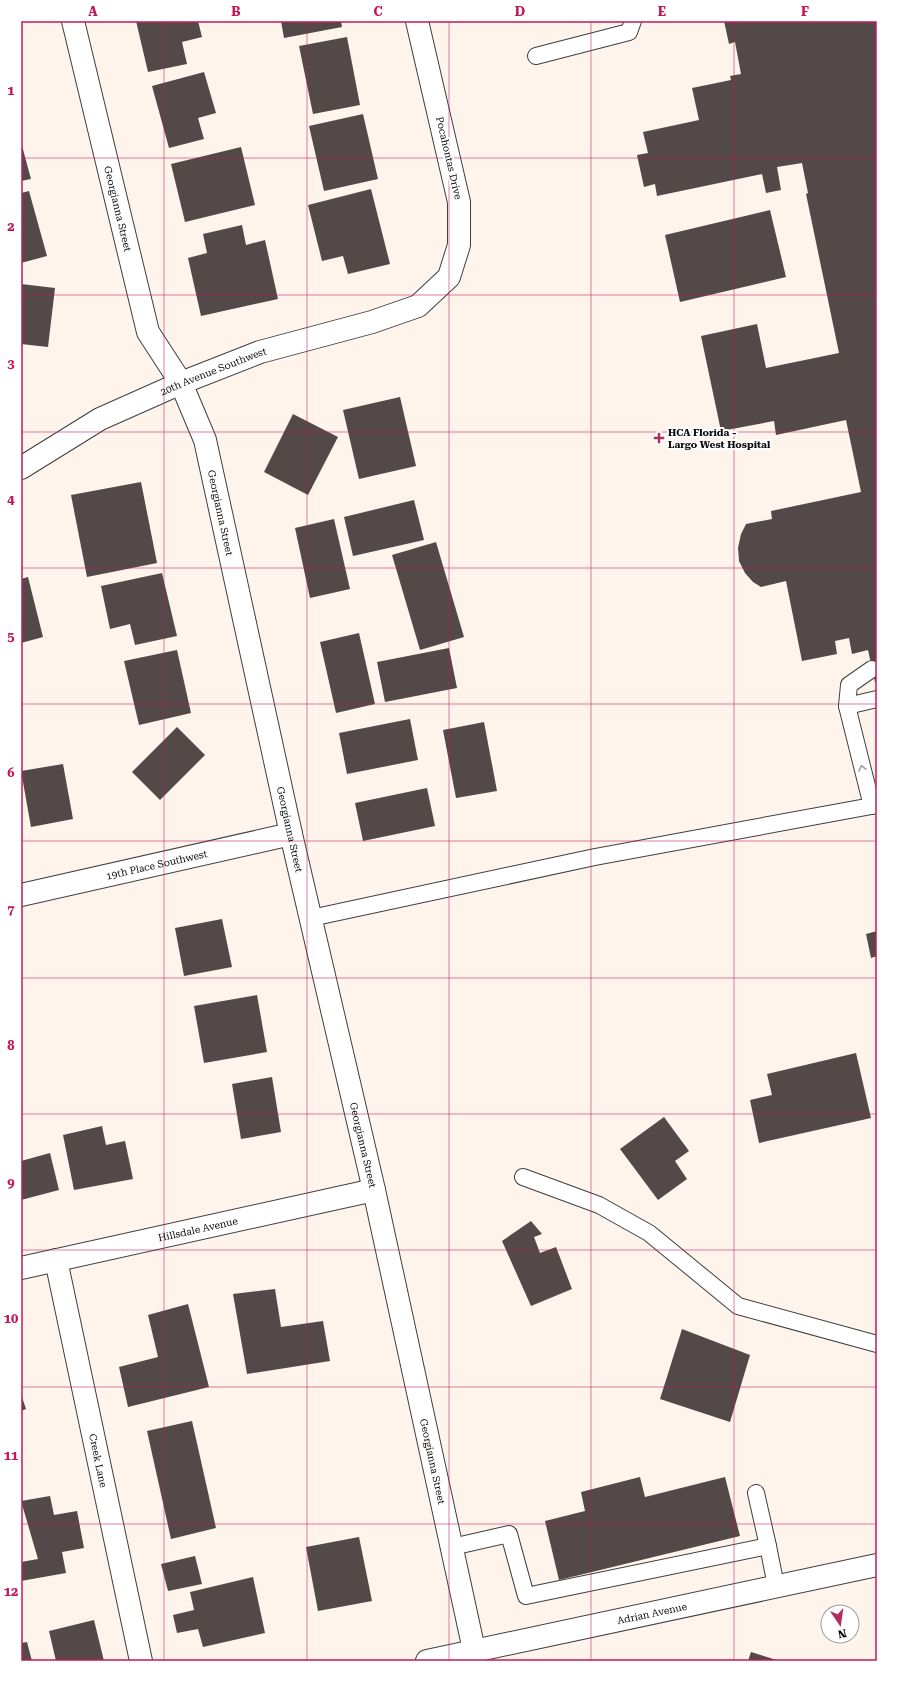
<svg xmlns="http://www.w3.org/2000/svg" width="898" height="1682" viewBox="0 0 898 1682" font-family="'Roboto Serif',serif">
<rect width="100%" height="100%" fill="#fef4eb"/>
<g fill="#534949">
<path d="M136,21H198L202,37L182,42L187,64L148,72Z"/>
<path d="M281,21H341L342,27L284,38Z"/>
<path d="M724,21H877V682H875L868,650L852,654L849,638L835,641L837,654L802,661L786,581L761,587L753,582L745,573L739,561L738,548L741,534L746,524L772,519L771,511L861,492L846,420L776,435L774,421L721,431L701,336L757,324L766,368L839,353L806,194L808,193L802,163L777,167L781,190L766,193L762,174L657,196L655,184L644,187L637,155L648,153L643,132L699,120L692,88L731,80L730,76L741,74L735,42L729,44Z"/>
<path d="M347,37L360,105L313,114L299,46Z"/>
<path d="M204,72L216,113L198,118L204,139L169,148L152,86Z"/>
<path d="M363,114L378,179L324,191L309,126Z"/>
<path d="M21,142L31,179L21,181Z"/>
<path d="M241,147L255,205L185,222L171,164Z"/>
<path d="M371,189L390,264L348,274L343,256L322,261L308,205Z"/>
<path d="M29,191L47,256L21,263V193Z"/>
<path d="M770,210L786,277L680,302L665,235Z"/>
<path d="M242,225L246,245L265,240L278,299L201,316L188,258L207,253L203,234Z"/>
<path d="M21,284L55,288L48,347L21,344Z"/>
<path d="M400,397L416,466L359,479L343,410Z"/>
<path d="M293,414L338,437L308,495L264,472Z"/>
<path d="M141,482L157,563L87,577L71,495Z"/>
<path d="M414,500L424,540L353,556L344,517Z"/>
<path d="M334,519L350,589L310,598L295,528Z"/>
<path d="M436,542L464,637L420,650L392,555Z"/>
<path d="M162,573L177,636L135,645L130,624L110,629L101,586Z"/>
<path d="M28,577L43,637L21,643V579Z"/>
<path d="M359,633L375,704L336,713L320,642Z"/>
<path d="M449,648L457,688L385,702L377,662Z"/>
<path d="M177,650L191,713L139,725L124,661Z"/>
<path d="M410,719L418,760L347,774L339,733Z"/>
<path d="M484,722L497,791L456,798L443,730Z"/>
<path d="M177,727L205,755L160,800L132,772Z"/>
<path d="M63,764L73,819L31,827L21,771Z"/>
<path d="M427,788L435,826L363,841L355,803Z"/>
<path d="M222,919L232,967L184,976L175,928Z"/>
<path d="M877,931V956L871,958L866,934Z"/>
<path d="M257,995L267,1052L204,1063L194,1006Z"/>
<path d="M856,1053L871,1118L759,1143L750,1100L772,1095L767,1074Z"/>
<path d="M272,1077L281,1132L241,1139L232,1084Z"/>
<path d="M664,1117L689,1151L675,1161L687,1179L658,1200L620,1149Z"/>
<path d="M102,1126L106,1145L125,1141L133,1179L74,1190L63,1135Z"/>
<path d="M50,1153L59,1190L21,1200V1161Z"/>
<path d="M531,1221L542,1234L534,1237L540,1253L556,1247L572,1289L531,1306L502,1241Z"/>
<path d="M275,1289L281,1327L323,1321L330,1361L247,1374L233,1294Z"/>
<path d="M188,1304L209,1387L128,1407L119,1367L158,1357L148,1315Z"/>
<path d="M682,1329L750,1355L730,1422L660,1399Z"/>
<path d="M21,1394L26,1409L21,1411Z"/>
<path d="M192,1421L216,1528L171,1539L147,1431Z"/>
<path d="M640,1477L645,1497L725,1477L740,1536L559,1580L545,1521L585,1511L581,1492Z"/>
<path d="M50,1496L54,1515L77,1511L84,1548L62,1552L66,1573L21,1581V1562L38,1559L21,1501Z"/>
<path d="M359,1537L372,1601L318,1611L306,1547Z"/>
<path d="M195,1556L202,1584L168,1591L161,1564Z"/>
<path d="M253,1577L265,1633L203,1647L198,1629L177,1633L173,1615L194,1610L190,1592Z"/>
<path d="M94,1620L104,1661H56L49,1631Z"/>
<path d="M27,1642L32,1661H21V1643Z"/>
<path d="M751,1652L780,1661H748Z"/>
</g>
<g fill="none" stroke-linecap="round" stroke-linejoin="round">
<defs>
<g id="service">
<path d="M536,56L629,32L633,21"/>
<path d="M847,706L877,699"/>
<path d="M872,806L847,706L849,685L872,669"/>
<path d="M311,918L595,857L877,805"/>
<path d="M523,1177L599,1205L649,1233L738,1306L877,1344"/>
<path d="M756,1493L768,1546"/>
<path d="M452,1547L509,1534L526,1596L768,1546L776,1586"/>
</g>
<g id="minor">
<path id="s1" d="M73,21L148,332L181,383L205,440L291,834L374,1190L474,1650"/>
<path id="s2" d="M21,468L100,419L181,383L260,352L372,322L418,306L449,277L459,245V202L417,21"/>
<path id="s3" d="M21,895L291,834"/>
<path id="s4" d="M56,1260L141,1661"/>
<path id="s5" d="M21,1268L374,1190"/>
<path id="s6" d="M427,1661L877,1565"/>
</g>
</defs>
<use href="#service" stroke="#3f3f3f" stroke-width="18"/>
<use href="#minor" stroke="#3f3f3f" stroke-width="24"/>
<use href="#service" stroke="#fff" stroke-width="16"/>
<use href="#minor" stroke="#fff" stroke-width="22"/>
</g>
<defs><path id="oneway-chevron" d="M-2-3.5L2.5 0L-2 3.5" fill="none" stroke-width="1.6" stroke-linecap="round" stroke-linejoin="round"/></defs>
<use stroke="#9e9e9e" href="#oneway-chevron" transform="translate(862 768) rotate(-104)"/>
<path fill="none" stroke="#c2185b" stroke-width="1" stroke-opacity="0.55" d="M164,21V1661M307,21V1661M449,21V1661M591,21V1661M734,21V1661M21,158H877M21,295H877M21,432H877M21,568H877M21,704H877M21,841H877M21,978H877M21,1114H877M21,1250H877M21,1387H877M21,1524H877"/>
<path fill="#b12e60" stroke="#fff" stroke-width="1.5" d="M657 432h4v4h4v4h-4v4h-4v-4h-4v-4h4z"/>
<g text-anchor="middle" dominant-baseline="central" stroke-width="4" stroke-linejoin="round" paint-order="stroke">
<g font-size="10" fill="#0c0c0c" stroke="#fff">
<text transform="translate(449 158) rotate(77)">Pocahontas Drive</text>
<text stroke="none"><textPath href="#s1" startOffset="193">Georgianna Street</textPath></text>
<text stroke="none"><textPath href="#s2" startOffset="216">20th Avenue Southwest</textPath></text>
<text stroke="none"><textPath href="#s1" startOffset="517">Georgianna Street</textPath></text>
<text stroke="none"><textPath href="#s1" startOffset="841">Georgianna Street</textPath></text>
<text stroke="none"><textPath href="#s3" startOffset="139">19th Place Southwest</textPath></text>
<text stroke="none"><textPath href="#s1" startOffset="1165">Georgianna Street</textPath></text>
<text stroke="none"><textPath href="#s5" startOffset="181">Hillsdale Avenue</textPath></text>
<text stroke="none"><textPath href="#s4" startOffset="205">Creek Lane</textPath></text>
<text stroke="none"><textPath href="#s1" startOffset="1489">Georgianna Street</textPath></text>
<text stroke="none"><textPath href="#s6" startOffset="230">Adrian Avenue</textPath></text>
</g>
<g font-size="10" font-weight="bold" fill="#0c0c0c" stroke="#fff" text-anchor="start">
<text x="668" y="432">HCA Florida -<tspan x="668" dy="12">Largo West Hospital</tspan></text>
</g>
</g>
<rect width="898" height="1682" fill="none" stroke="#ffffff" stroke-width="44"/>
<g transform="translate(840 1624) rotate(167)"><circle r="19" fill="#ffffff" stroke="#9e9e9e"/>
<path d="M0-3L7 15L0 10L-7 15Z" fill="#b12e60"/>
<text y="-6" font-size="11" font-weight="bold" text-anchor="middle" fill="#0c0c0c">N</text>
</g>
<rect x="22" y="22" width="854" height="1638" fill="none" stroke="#c2185b" stroke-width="1.5"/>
<g font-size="13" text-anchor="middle" font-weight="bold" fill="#c2185b">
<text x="93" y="16">A</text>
<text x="236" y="16">B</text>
<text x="378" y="16">C</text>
<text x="520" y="16">D</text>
<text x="662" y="16">E</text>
<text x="805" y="16">F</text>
<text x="11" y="95">1</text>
<text x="11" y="231">2</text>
<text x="11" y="368">3</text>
<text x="11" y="504">4</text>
<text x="11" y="641">5</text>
<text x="11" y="777">6</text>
<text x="11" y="914">7</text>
<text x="11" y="1050">8</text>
<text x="11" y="1187">9</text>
<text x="11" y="1323">10</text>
<text x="11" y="1460">11</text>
<text x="11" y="1596">12</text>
</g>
</svg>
